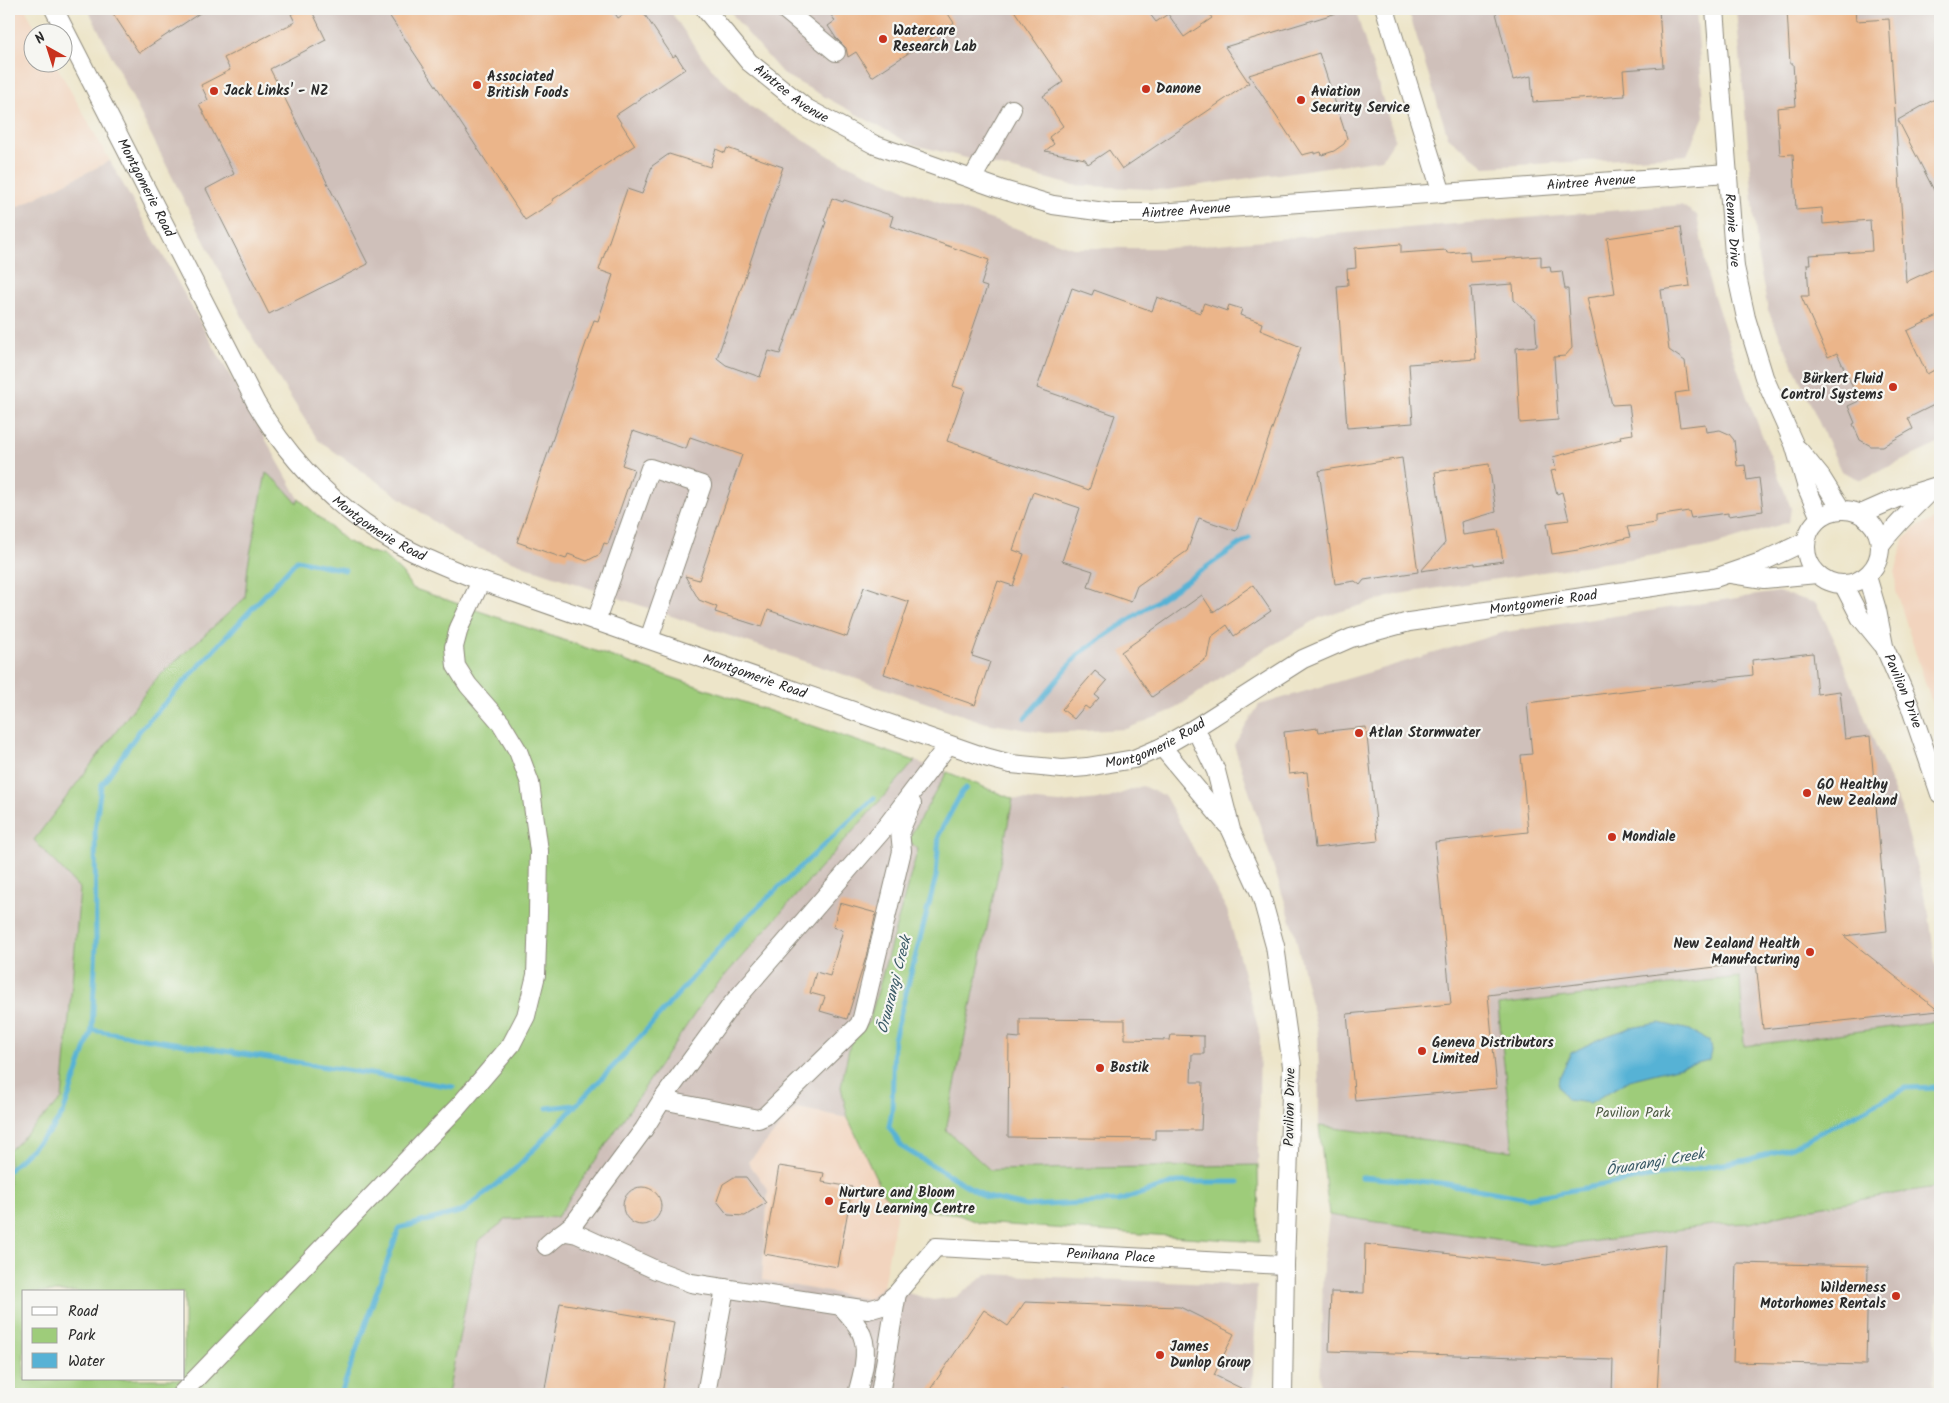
<svg xmlns="http://www.w3.org/2000/svg" width="1949" height="1403" viewBox="0 0 1949 1403" font-family="Kalam,sans-serif">
<rect width="100%" height="100%" fill="#f6f6f2"/>
<filter id="ink" filterUnits="userSpaceOnUse"><feTurbulence type="fractalNoise" baseFrequency=".02" numOctaves="2"/><feDisplacementMap in="SourceGraphic" scale="10" xChannelSelector="R" yChannelSelector="G"/><feConvolveMatrix kernelMatrix="1 2 1 2 8 2 1 2 1" color-interpolation-filters="sRGB"/></filter>
<filter id="wash" filterUnits="userSpaceOnUse"><feTurbulence type="fractalNoise" baseFrequency=".0096" numOctaves="4" result="noise"/><feDisplacementMap in="SourceGraphic" scale="20" xChannelSelector="R" yChannelSelector="G"/><feGaussianBlur stdDeviation="1.12" result="paint"/><feColorMatrix in="noise" values="0 0 0 0 0 0 0 0 0 0 0 0 0 0 0 0 0 1.4 0 .05"/><feComposite in="paint" operator="in"/></filter>
<g filter="url(#wash)">
<rect width="100%" height="100%" fill="#ede5c9"/>
<g fill="#f2d4be">
<path d="M9,9H25L38,32H32V62L55,63L110,161L9,211Z"/>
<path d="M1940,516V729L1896,591L1895,573L1904,540L1914,529Z"/>
<path d="M797,1108L848,1118L884,1195L898,1206L883,1286L868,1299L762,1280L768,1191L748,1162Z"/>
</g>
<g fill="#cfc0ba">
<path d="M88,9H669L697,50L717,75L753,108L831,157L905,190L1073,248H1169L1681,205L1697,215L1708,278L1747,397L1791,508L1789,522L1708,547L1399,594L1319,618L1244,662L1173,710L1126,729L1046,733L986,723L530,568L463,542L318,440L254,340Z"/>
<path d="M729,9H1355L1395,139L1382,159L1167,190L1072,185L911,144L783,74L738,22Z"/>
<path d="M1408,9H1696L1704,116L1687,155L1485,167L1448,137Z"/>
<path d="M1736,9H1940V443L1861,480L1841,471L1768,310L1758,258Z"/>
<path d="M110,161L299,499L268,577L155,680L34,840L80,889L62,1099L9,1151V211Z"/>
<path d="M1778,592L1816,603L1833,637L1903,814L1929,914L1940,999L1939,1021L1743,1046L1740,977L1498,1005L1514,1151L1319,1126L1318,1035L1294,930L1234,745L1259,705L1505,632Z"/>
<path d="M915,761L947,772L908,840L918,849L869,1022L842,1087L848,1118L797,1108L748,1162L768,1190L762,1280L868,1299L883,1286L933,1300L956,1297L987,1274L1257,1286L1252,1394H448L478,1241L507,1219L557,1216L706,997Z"/>
<path d="M1142,786L1165,796L1227,910L1260,1035L1258,1165L990,1170L946,1130L1013,799L1060,803L1109,798Z"/>
<path d="M1940,1186V1247L1933,1394H1320L1323,1264L1329,1215L1552,1247L1712,1225Z"/>
</g>
<g fill="#9ecc7a" stroke="#647c52" fill-rule="evenodd">
<path d="M266,473L279,483L297,503L299,499L346,541L370,552L383,555L402,573L412,588L915,761L706,997L557,1217L507,1219L478,1241L448,1394H9V1151L62,1099L80,889L34,840L155,680L245,598L248,565ZM24,1292H184V1379H24Z"/>
<path d="M947,772L1013,799L946,1130L990,1170L1258,1165L1259,1242L979,1223L959,1215L898,1206L884,1195L848,1118L841,1087L850,1044L869,1022L918,849L908,840Z"/>
<path d="M1740,977L1744,1046L1939,1021L1940,1186L1801,1210L1749,1223L1712,1225L1552,1247L1329,1215L1319,1126L1513,1151L1498,1005Z"/>
</g>
<path fill="#57b2d5" stroke="#416e80" d="M1659,1023L1690,1030L1709,1041L1711,1051L1709,1060L1629,1080L1590,1103L1567,1100L1558,1086L1559,1078L1571,1053L1601,1038L1630,1028Z"/>
<g fill="none" stroke-linecap="round" stroke-linejoin="round">
<g stroke="#57b2d5" stroke-width="5">
<path d="M1025,718L1079,654L1249,538"/>
<path d="M966,788L962,792L939,834L936,877L894,1039L892,1110L889,1127L902,1147L986,1197L1026,1206L1118,1201L1177,1182H1238"/>
<path d="M92,1030L453,1087"/>
<path d="M547,1108L575,1105"/>
<path d="M9,1170L52,1129L63,1113L92,1030L96,944L95,830L101,786L140,730L297,560L345,570"/>
<path d="M1361,1177L1442,1183L1527,1198L1747,1160L1792,1147L1906,1088L1940,1087"/>
<path d="M341,1394L399,1228L463,1211L515,1169L625,1054L741,923L874,798"/>
</g>
</g>
<g id="blocks">
<g fill="#ebb58a">
<path d="M110,9H206L139,53Z"/>
<path d="M303,9H311L326,40L270,69L368,264L269,314L206,189L234,174L199,104L208,100L201,85L230,70L224,58L295,22L291,14Z"/>
<path d="M385,9H612L618,18L632,9H641L673,57L676,55L685,69L616,115L635,145L552,200L553,202L525,220Z"/>
<path d="M827,9H945L954,23L872,77L856,52L848,57L846,48L836,38L828,26L835,21Z"/>
<path d="M1013,9H1146L1156,22L1168,14L1184,37L1212,18L1206,9H1339L1340,12L1225,47L1249,83L1122,169L1109,150L1088,164L1085,159L1045,151L1054,144L1049,137L1063,126L1043,96L1063,82Z"/>
<path d="M1495,9H1659L1663,67L1623,70L1625,96L1533,102L1531,76L1513,80Z"/>
<path d="M1787,9H1855L1856,21L1889,19L1906,282L1940,266V315L1907,331L1927,374L1940,367V402L1908,418L1913,429L1883,446H1871L1860,440L1853,424L1855,423L1848,406L1859,401L1837,353L1828,357L1801,296H1809L1807,264H1810L1809,255L1872,251L1870,220L1823,224L1822,208L1796,210L1793,154L1780,155L1777,108L1796,106L1793,64H1790Z"/>
<path d="M1319,53L1347,138L1344,144L1334,151L1322,155L1321,152L1314,154V152L1302,155L1249,75Z"/>
<path d="M1940,96V202L1898,120Z"/>
<path d="M727,148L783,167L717,358L726,365L760,377L769,351L780,354L826,222L824,221L832,198L843,202L844,200L893,216L890,226L989,260L981,285L987,287L953,386L965,390L947,441L1089,490L1115,415L1037,388L1072,288L1092,295L1094,290L1152,311L1157,297L1200,313L1204,303L1227,311L1229,305L1242,309L1240,315L1262,323L1260,330L1301,347L1236,531L1199,518L1187,551L1137,586L1131,602L1088,587L1093,571L1062,561L1080,508L1033,492L1013,550L1024,554L1013,586L998,581L972,656L990,662L975,705L884,674L909,602L864,587L847,637L768,610L762,627L715,612L717,607L699,600L685,576L699,580L742,455L690,437L686,449L633,431L622,465L634,469L608,544L604,543L600,554L587,561L568,554L566,559L517,542L594,320L598,321L613,275L599,270L627,189L642,194L652,166L669,154L710,167L716,149L725,153Z"/>
<path d="M1681,227L1690,286L1661,290L1669,350L1685,361L1689,391L1675,393L1680,427L1705,424L1706,432L1720,430L1729,434L1734,440L1737,466L1745,465L1747,480L1759,478L1763,511L1728,516V513L1691,518L1689,511L1656,516V523L1627,527L1630,537L1578,550L1552,554L1547,523L1569,520L1562,492L1557,494L1551,471L1556,470L1553,457L1621,439L1620,436L1633,434L1629,404L1612,405L1586,298L1615,294L1607,238Z"/>
<path d="M1401,244V253L1446,250L1447,253L1469,251L1470,261L1541,256V267L1550,266L1551,272L1562,271L1565,289H1568L1572,348L1565,356L1554,357L1558,420L1520,423L1516,348L1537,346L1535,319L1514,300L1513,284L1471,287L1476,359L1409,364L1413,423L1347,428L1337,286L1348,285L1347,269L1356,268L1355,248Z"/>
<path d="M1402,458L1418,572L1364,580L1360,585L1355,581L1335,584L1319,471Z"/>
<path d="M1489,464L1496,512L1461,522L1463,535L1498,530L1503,561L1475,565V563L1421,571L1445,543L1435,472Z"/>
<path d="M1253,585L1271,611L1234,636L1227,625L1211,637L1207,658L1152,697L1121,652L1202,595L1213,612Z"/>
<path d="M1813,653L1817,694L1840,691L1845,739L1870,736L1887,931L1844,936L1939,1011L1763,1029L1756,962L1488,995L1497,1088L1355,1101L1347,1014L1451,1004L1435,842L1528,832L1521,755L1532,754L1527,703L1753,675L1752,660Z"/>
<path d="M1095,671L1107,681L1095,695L1099,698L1089,709L1085,706L1074,719L1062,709Z"/>
<path d="M1366,727L1378,841L1315,848L1307,772L1289,774L1284,732L1318,728L1319,732Z"/>
<path d="M840,903L876,913L866,957L847,1019L820,1011L825,997L810,993L816,972L830,976L843,930L833,927Z"/>
<path d="M1020,1019L1125,1020V1039L1170,1040L1171,1035L1204,1036V1054H1192L1191,1082H1203L1201,1130H1155V1139L1008,1137L1009,1037L1020,1038Z"/>
<path d="M779,1166L824,1173L822,1182L852,1187L838,1267L764,1254Z"/>
<path d="M734,1177H746L766,1203L745,1216L728,1215L717,1201L723,1184Z"/>
<circle cx="642" cy="1206" r="19"/>
<path d="M1365,1244L1546,1265L1665,1245L1657,1394H1612L1613,1360L1329,1351L1331,1292L1364,1293Z"/>
<path d="M1736,1263L1868,1266L1866,1365L1733,1362Z"/>
<path d="M1025,1302L1146,1307L1147,1306L1180,1307L1234,1334L1214,1375L1253,1394H1077L1063,1387L1059,1394H927L984,1310L1008,1326Z"/>
<path d="M560,1303L674,1322L662,1394H544Z"/>
</g>
</g>
</g>
<g filter="url(#ink)">
<use href="#blocks" fill-opacity="0" stroke="#8c887a" stroke-width="1"/>
<g fill="none" stroke-linecap="round" stroke-linejoin="round">
<defs>
<g id="minor">
<path id="s1" d="M54,9L256,403C287,456 329,501 381,534C412,554 447,567 481,581L985,757L1011,764L1062,769L1087,767L1134,759L1162,747L1195,728L1303,659L1351,638L1409,622L1715,578L1764,561L1806,541"/>
<path id="s2" d="M705,9L749,62L806,108L875,145L1000,189L1053,205L1112,213H1158L1728,173"/>
<path d="M784,9L836,52"/>
<path d="M1385,9L1442,194"/>
<path id="s3" d="M1715,9L1735,267L1746,318L1764,377L1794,444L1807,488L1820,518"/>
<path d="M972,179L1012,109"/>
<path d="M1799,450L1821,477L1841,509"/>
<circle cx="1843" cy="547" r="37"/>
<path d="M1861,514L1895,499L1940,485"/>
<path d="M1881,544C1896,524 1915,507 1932,489"/>
<path d="M1731,574L1764,579L1817,574"/>
<path id="s4" d="M1867,576L1877,610L1884,646L1910,706L1940,794"/>
<path d="M1843,584L1860,617L1882,644"/>
<path d="M596,621L650,468L702,485L649,639"/>
<path d="M1195,728L1216,771L1231,830L1261,895L1275,946L1292,1066L1285,1265L1283,1394"/>
<path d="M1162,747L1227,825"/>
<path d="M662,1100L758,1119L765,1116L859,1025L862,1018L902,851L900,831L912,804"/>
<path id="s5" d="M566,1232L577,1234L656,1270L691,1283L868,1310L882,1306L897,1293L936,1247L1285,1265"/>
<path d="M546,1246C556,1236 566,1231 575,1222L644,1129L662,1100L732,1004L888,824L948,745"/>
<path d="M841,1306C849,1315 858,1324 862,1335C869,1352 862,1377 857,1394"/>
<path d="M181,1394L457,1108L511,1045L526,1016L536,975L538,913L539,851L530,783L518,751L501,723L468,685L456,666L454,647L459,628L481,581"/>
<path d="M706,1394L725,1288"/>
<path d="M880,1394L897,1293"/>
</g>
</defs>
<use href="#minor" stroke="#8c887a" stroke-width="20"/>
<use href="#minor" stroke="#fff" stroke-width="18"/>
</g>
</g>
<g fill="#c8321e" stroke="#f6f6f2" stroke-width="2">
<circle cx="883" cy="39" r="5"/>
<circle cx="477" cy="85" r="5"/>
<circle cx="1146" cy="89" r="5"/>
<circle cx="214" cy="91" r="5"/>
<circle cx="1301" cy="100" r="5"/>
<circle cx="1893" cy="387" r="5"/>
<circle cx="1359" cy="733" r="5"/>
<circle cx="1807" cy="793" r="5"/>
<circle cx="1612" cy="837" r="5"/>
<circle cx="1810" cy="952" r="5"/>
<circle cx="1422" cy="1051" r="5"/>
<circle cx="1100" cy="1068" r="5"/>
<circle cx="829" cy="1201" r="5"/>
<circle cx="1896" cy="1296" r="5"/>
<circle cx="1160" cy="1355" r="5"/>
</g>
<g text-anchor="middle" dominant-baseline="central" stroke-width="4.5" stroke-linejoin="round" paint-order="stroke">
<g font-size="14" font-weight="bold" fill="#2b2b2b" stroke="#f6f6f2" text-anchor="start">
<text x="893" y="31">Watercare<tspan x="893" dy="16">Research Lab</tspan></text>
<text x="487" y="77">Associated<tspan x="487" dy="16">British Foods</tspan></text>
<text x="1156" y="89">Danone</text>
<text x="224" y="91">Jack Links' - NZ</text>
<text x="1311" y="92">Aviation<tspan x="1311" dy="16">Security Service</tspan></text>
<text x="1883" y="379" text-anchor="end">Bürkert Fluid<tspan x="1883" dy="16">Control Systems</tspan></text>
<text x="1369" y="733">Atlan Stormwater</text>
<text x="1817" y="785">GO Healthy<tspan x="1817" dy="16">New Zealand</tspan></text>
<text x="1622" y="837">Mondiale</text>
<text x="1800" y="944" text-anchor="end">New Zealand Health<tspan x="1800" dy="16">Manufacturing</tspan></text>
<text x="1432" y="1043">Geneva Distributors<tspan x="1432" dy="16">Limited</tspan></text>
<text x="1110" y="1068">Bostik</text>
<text x="839" y="1193">Nurture and Bloom<tspan x="839" dy="16">Early Learning Centre</tspan></text>
<text x="1886" y="1288" text-anchor="end">Wilderness<tspan x="1886" dy="16">Motorhomes Rentals</tspan></text>
<text x="1170" y="1347">James<tspan x="1170" dy="16">Dunlop Group</tspan></text>
</g>
<g font-size="14" fill="#2b2b2b" stroke="#f6f6f2">
<text stroke="none"><textPath href="#s2" startOffset="122">Aintree Avenue</textPath></text>
<text stroke="none"><textPath href="#s2" startOffset="948">Aintree Avenue</textPath></text>
<text stroke="none"><textPath href="#s1" startOffset="201">Montgomerie Road</textPath></text>
<text stroke="none"><textPath href="#s2" startOffset="542">Aintree Avenue</textPath></text>
<text stroke="none"><textPath href="#s3" startOffset="222">Rennie Drive</textPath></text>
<text stroke="none"><textPath href="#s1" startOffset="621">Montgomerie Road</textPath></text>
<text stroke="none"><textPath href="#s1" startOffset="1866">Montgomerie Road</textPath></text>
<text stroke="none"><textPath href="#s1" startOffset="1026">Montgomerie Road</textPath></text>
<text stroke="none"><textPath href="#s4" startOffset="121">Pavilion Drive</textPath></text>
<text stroke="none"><textPath href="#s1" startOffset="1446">Montgomerie Road</textPath></text>
<text transform="translate(1290 1107) rotate(-89)">Pavilion Drive</text>
<text stroke="none"><textPath href="#s5" startOffset="584">Penihana Place</textPath></text>
</g>
<g font-size="14" fill="#4e5b43" stroke="#f6f6f2">
<text x="1633" y="1113">Pavilion Park</text>
</g>
<g font-size="15" font-style="italic" fill="#3a5a66" stroke="#f6f6f2">
<text transform="translate(895 985) rotate(-76)">Ōruarangi Creek</text>
<text transform="translate(1655 1163) rotate(-10)">Ōruarangi Creek</text>
</g>
</g>
<rect width="1949" height="1403" fill="none" stroke="#f6f6f2" stroke-width="30"/>
<rect x="22" y="1290" width="162" height="90" fill="#f6f6f2" stroke="#a5a5a2"/>
<rect x="32" y="1307" width="25" height="8" fill="#ffffff" stroke="#a5a5a2"/>
<text x="68" y="1316" font-size="15" fill="#2b2b2b">Road</text>
<rect x="32" y="1328" width="25" height="15" fill="#9ecc7a" stroke="#a5a5a2"/>
<text x="68" y="1340" font-size="15" fill="#2b2b2b">Park</text>
<rect x="32" y="1353" width="25" height="15" fill="#57b2d5" stroke="#a5a5a2"/>
<text x="68" y="1366" font-size="15" fill="#2b2b2b">Water</text>
<g transform="translate(48 48) rotate(321)"><circle r="24" fill="#f6f6f2" stroke="#a5a5a2"/>
<path d="M0-4L9 19L0 12L-9 19Z" fill="#c8321e"/>
<text y="-8" font-size="14" font-weight="bold" text-anchor="middle" fill="#2b2b2b">N</text>
</g>
</svg>
